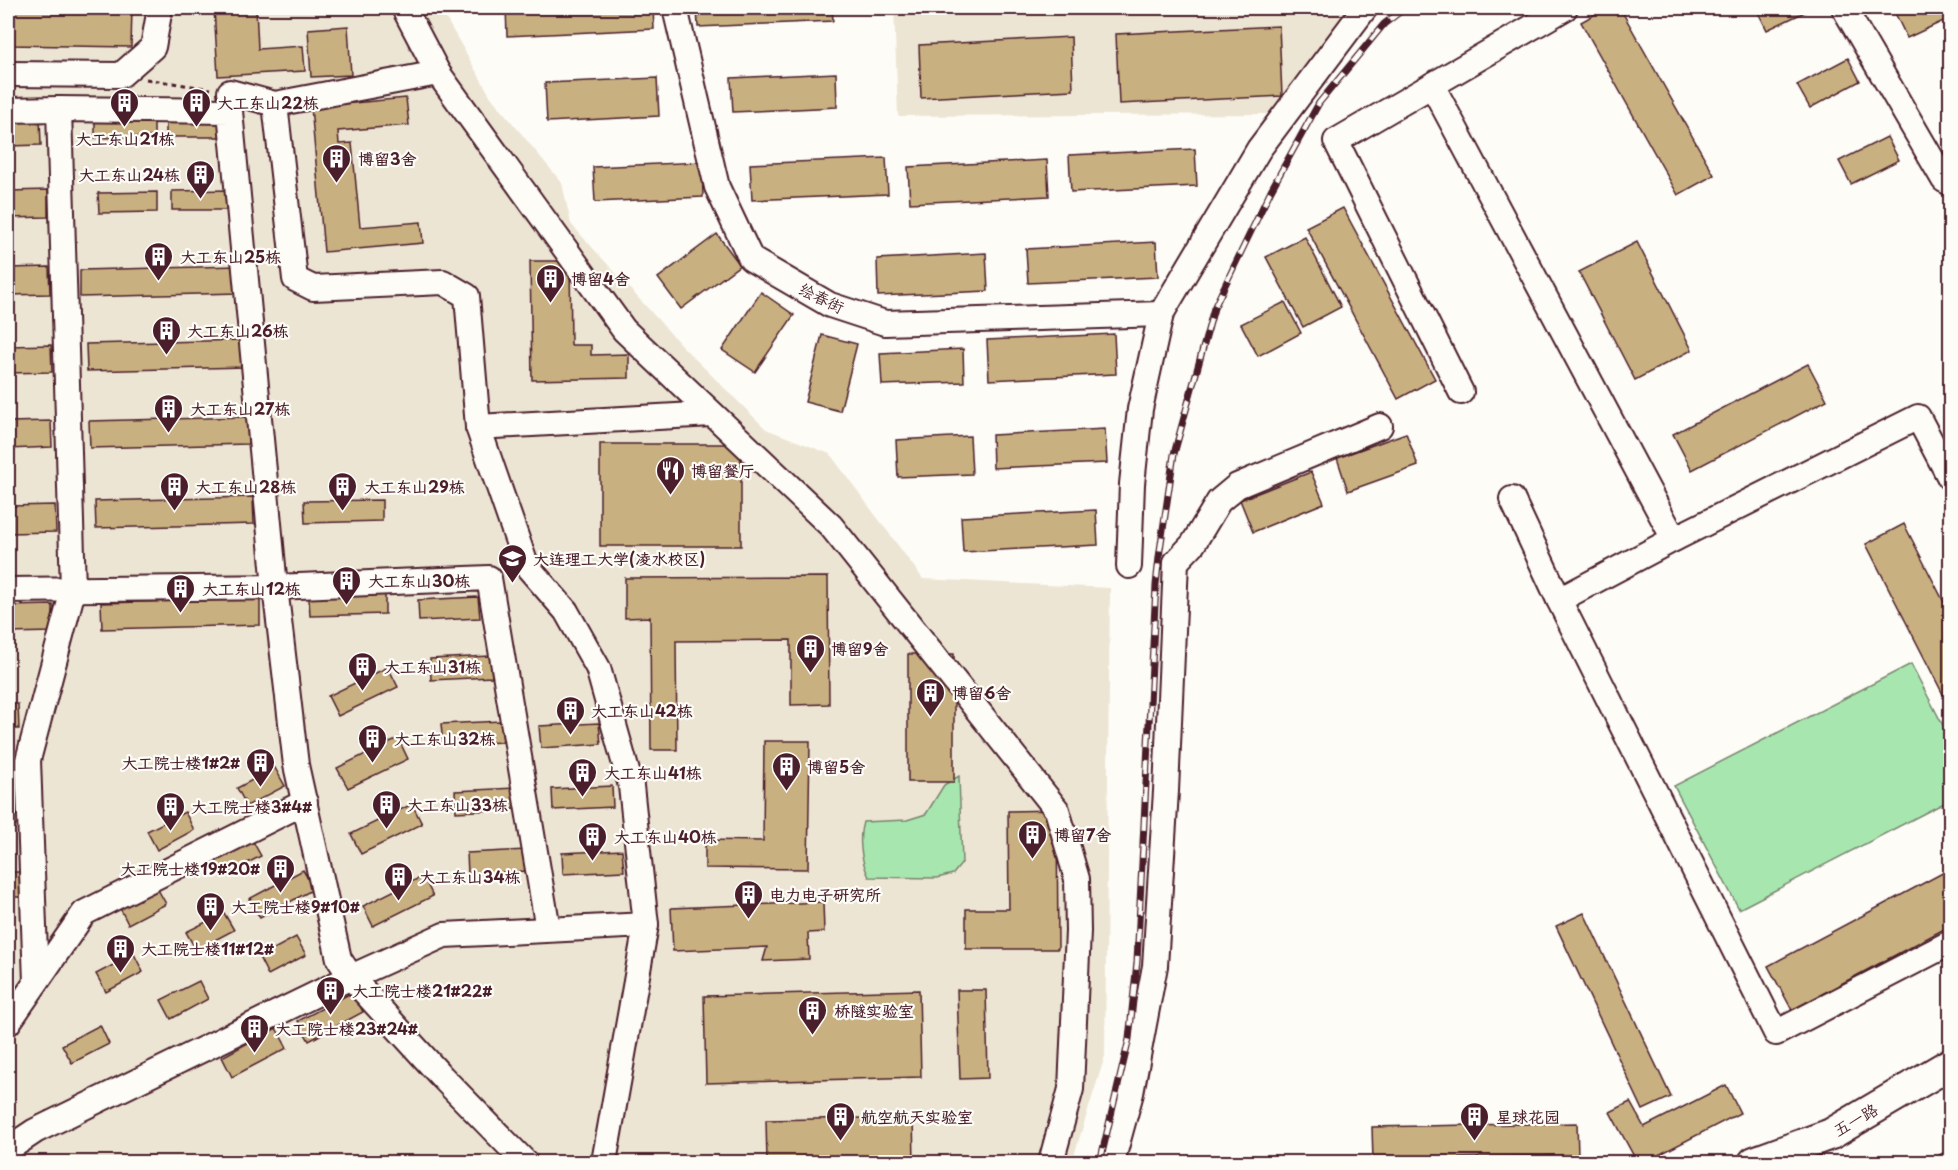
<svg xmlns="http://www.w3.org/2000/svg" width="1958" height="1170" viewBox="0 0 1958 1170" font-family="'Playpen Sans','LXGW WenKai TC',sans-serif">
<rect width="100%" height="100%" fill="#fdfcf7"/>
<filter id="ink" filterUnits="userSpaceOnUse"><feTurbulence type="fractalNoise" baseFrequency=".0167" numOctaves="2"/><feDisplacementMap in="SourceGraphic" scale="12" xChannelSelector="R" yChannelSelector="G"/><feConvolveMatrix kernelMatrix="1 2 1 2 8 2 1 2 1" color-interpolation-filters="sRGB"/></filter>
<g filter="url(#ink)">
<g fill="#ede5d3">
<path d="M8,8H440L491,97L562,183L571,224L683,347L766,429L830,454L923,579L1110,588L1105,1056L1072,1162H8Z"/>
<path d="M894,8H1352L1270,114L898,116Z"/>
</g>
<g fill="#a7e7af" stroke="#78836d" stroke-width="1.5">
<path d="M1911,664L1950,739V800L1739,909L1674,786Z"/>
<path d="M959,776L962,863L953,874L937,878L869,877C861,861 858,839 863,822L907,820L926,814L944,785Z"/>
</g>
<g fill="#c9b080" stroke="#4a1f2b" stroke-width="1.5">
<path d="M8,8H132L131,47L8,45Z"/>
<path d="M214,8H256L258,49L303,46L305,71L218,76Z"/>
<path d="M506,8H653L654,29L507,36Z"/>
<path d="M697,8H832L833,21L698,27Z"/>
<path d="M1606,8H1620L1714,175L1678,195L1581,22Z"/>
<path d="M1756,8H1813L1767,30Z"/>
<path d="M1908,8H1950V18L1907,38L1895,13Z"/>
<path d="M348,26L351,75L311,77L308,29Z"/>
<path d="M1279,26L1282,96L1119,104L1116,34Z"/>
<path d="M1071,37L1073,90L921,98L919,45Z"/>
<path d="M1848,58L1860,81L1810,108L1797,85Z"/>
<path d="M836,73L837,107L733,112L731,78Z"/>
<path d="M657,78L659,116L547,122L545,83Z"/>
<path d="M406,98L409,125L338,131L339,144L352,143L360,227L421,222L423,243L324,252L311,107Z"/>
<path d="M225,117V137H166V118Z"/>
<path d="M40,118L41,145L8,146V119Z"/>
<path d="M154,118V137L95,138V119Z"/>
<path d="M1887,137L1899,160L1851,184L1839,161Z"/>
<path d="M1195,149L1197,186L1071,192L1069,155Z"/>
<path d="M886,158L888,194L752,200L750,164Z"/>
<path d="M1047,160L1049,196L910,203L908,167Z"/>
<path d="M702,162L703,197L595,202L593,167Z"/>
<path d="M48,190V217L8,218V191Z"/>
<path d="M231,190V210H172V191Z"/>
<path d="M157,192V212L99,213L98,193Z"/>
<path d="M1343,208L1435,379L1398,399L1306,227Z"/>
<path d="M717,234L740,265L681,309L658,278Z"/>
<path d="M1305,237L1341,307L1303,327L1266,257Z"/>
<path d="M1156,242L1158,277L1028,283L1026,249Z"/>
<path d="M1637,242L1692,350L1635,380L1579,272Z"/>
<path d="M986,253L988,291L878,296L877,259Z"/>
<path d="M530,261H570L571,345H591V355L629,354V378L532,380Z"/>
<path d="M238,266L239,293L80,297V270Z"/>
<path d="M49,267L50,294L8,295V268Z"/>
<path d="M761,292L794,315L755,372L722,350Z"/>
<path d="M1285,302L1301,333L1258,356L1241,324Z"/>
<path d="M1114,334L1116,374L989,380L987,340Z"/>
<path d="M822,335L857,344L840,411L805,402Z"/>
<path d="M244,340L245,367L87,371L86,344Z"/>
<path d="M51,345L52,372L8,373V346Z"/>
<path d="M963,349L964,382L882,385L880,353Z"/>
<path d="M1808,364L1827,400L1692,470L1673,434Z"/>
<path d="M247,417L248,444L90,448L89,421Z"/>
<path d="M51,421L52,447L8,449V422Z"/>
<path d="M1105,429L1107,463L993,468L992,435Z"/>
<path d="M1406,433L1418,466L1348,491L1337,458Z"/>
<path d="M970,436L972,474L898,477L896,440Z"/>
<rect x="600" y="444" width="141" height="102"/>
<path d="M1311,472L1324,503L1253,532L1240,500Z"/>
<path d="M253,497L254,524L96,528L95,501Z"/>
<path d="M382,500V521L305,523L304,501Z"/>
<path d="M55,505L56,532L8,533V506Z"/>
<path d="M1096,510L1098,545L963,552L961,517Z"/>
<path d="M1904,524L1950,614V708L1866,544Z"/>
<path d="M828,577L829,704L791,705V640L676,641L677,750H651L650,617L625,618V578Z"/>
<path d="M385,595V614L310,616L309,598Z"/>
<path d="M478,597L480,618L419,621L418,600Z"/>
<path d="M260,599V625L102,629L101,603Z"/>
<path d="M53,605V632L8,633V606Z"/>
<rect x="908" y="654" width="46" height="128"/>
<path d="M490,656L492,677L431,680L430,659Z"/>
<path d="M388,667L398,687L338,716L328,696Z"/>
<path d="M8,704H18L19,729H8Z"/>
<path d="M501,721L503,742L443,745L441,724Z"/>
<path d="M599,723L601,744L541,748L539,726Z"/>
<path d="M398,738L408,759L348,788L337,768Z"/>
<path d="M764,741H810L808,869L705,868V840L763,841Z"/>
<path d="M275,768L285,786L247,806L237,788Z"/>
<path d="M612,786L613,807L553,810L552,789Z"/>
<path d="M515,788L516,809L456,812L455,791Z"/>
<path d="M8,800H20L21,825H8Z"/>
<path d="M412,804L422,824L361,854L351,834Z"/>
<path d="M1057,810L1058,949H966V909H1009L1008,811Z"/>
<path d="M185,812L194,830L157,850L147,831Z"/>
<path d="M251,838L261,856L223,876L214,858Z"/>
<path d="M527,850L528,871L468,874L467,853Z"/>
<path d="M622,850L624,871L563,874L562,853Z"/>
<path d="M1950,869V926L1792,1010L1768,966Z"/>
<path d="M303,870L314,889L260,918L249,899Z"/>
<rect x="8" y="872" width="14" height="25"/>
<path d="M423,876L433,896L373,926L363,906Z"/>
<path d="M156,886L166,904L128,924L119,906Z"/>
<path d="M823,902L824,932L808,933L809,959L763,961L767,947L673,951L671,908Z"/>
<path d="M224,913L234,930L196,950L186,932Z"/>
<path d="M1584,913L1671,1097L1643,1110L1556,926Z"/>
<path d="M296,937L306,955L268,975L259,957Z"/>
<path d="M134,954L143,972L106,992L96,974Z"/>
<path d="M199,981L208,999L171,1019L161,1000Z"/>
<path d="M919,990L921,1077L706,1083L704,996Z"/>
<path d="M957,990H986L988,1078L960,1079Z"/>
<path d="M353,992L363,1012L309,1041L298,1021Z"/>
<path d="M100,1025L109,1044L72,1063L62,1045Z"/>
<path d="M276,1028L287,1048L232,1077L222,1057Z"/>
<path d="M1726,1085L1740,1113L1645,1162H1637L1610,1112L1630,1102L1644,1127Z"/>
<path d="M913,1117L914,1162H767L766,1120Z"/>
<path d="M1577,1123L1578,1155L1373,1160L1372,1127Z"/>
<path d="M1950,1149V1162H1927Z"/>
</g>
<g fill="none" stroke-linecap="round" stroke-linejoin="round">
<defs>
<g id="minor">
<path d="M404,8L438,73L624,330L831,526L1057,810L1077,879L1078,931L1071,1089L1051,1162"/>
<path d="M675,8L717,187L751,259L830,305L885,323L1161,314"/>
<path d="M1844,8L1944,180L1950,183"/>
<path d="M8,74L121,75L153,47L160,8"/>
<path d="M1432,85L1674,539L1559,600"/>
<path d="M230,92L275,104L295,279L313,288L443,282L467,296L478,427L526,565L566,611L598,668L631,786L646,925"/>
<path d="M275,104L438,73"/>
<path d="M8,110L59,109L230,111L275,587L296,765L339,959L351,977L442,1077L525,1162"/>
<path d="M1461,392L1336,141L1565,8"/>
<path d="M478,427L712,414"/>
<path d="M1512,499L1559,600L1776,1033L1950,943"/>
<path d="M1674,539L1918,417L1950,478"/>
<path d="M1129,566L1132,484L1140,409L1161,314L1259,149L1365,8"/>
<path d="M8,590L275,587L489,578L548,929"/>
<path d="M36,982L28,760L73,590L59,109"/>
<path d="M8,1023L84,913L305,802"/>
<path d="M8,1149L35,1131L351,977L444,935L646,925L604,1162"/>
<path d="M1112,1162L1131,1093L1155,966L1166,791L1176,562L1193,544L1219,501L1237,486L1380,426"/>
</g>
<path id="major" d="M1754,1162L1831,1134L1950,1064"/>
</defs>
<use href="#minor" stroke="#4a1f2b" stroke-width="28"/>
<use href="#major" stroke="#4a1f2b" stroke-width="34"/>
<path stroke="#4a1f2b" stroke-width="3" stroke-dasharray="4.5 4.5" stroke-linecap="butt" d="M146,79L211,89"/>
<use href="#minor" stroke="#fdfcf7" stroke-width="24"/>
<use href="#major" stroke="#fdfcf7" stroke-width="30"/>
<defs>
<path id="rail" d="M1100,1162L1129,1039L1137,962L1156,585L1159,557L1174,454L1214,308L1271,190L1319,103L1384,24L1405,8"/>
</defs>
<use href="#rail" stroke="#4a1f2b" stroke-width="7"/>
<use href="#rail" stroke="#fdfcf7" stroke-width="4.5" stroke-dasharray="14" stroke-linecap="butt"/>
</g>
</g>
<defs>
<symbol id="building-pin" viewBox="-11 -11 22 30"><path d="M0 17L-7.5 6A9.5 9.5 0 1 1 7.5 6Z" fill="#4a1f2b" stroke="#fdfcf7"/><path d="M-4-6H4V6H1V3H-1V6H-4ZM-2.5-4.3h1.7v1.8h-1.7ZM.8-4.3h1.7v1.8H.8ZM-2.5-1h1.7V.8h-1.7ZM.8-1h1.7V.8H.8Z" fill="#fff"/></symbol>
<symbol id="restaurant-pin" viewBox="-11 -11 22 30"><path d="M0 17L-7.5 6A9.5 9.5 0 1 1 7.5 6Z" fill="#4a1f2b" stroke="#fdfcf7"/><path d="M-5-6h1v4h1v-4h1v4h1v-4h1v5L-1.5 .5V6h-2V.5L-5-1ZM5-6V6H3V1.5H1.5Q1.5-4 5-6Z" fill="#fff"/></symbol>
<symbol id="university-pin" viewBox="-11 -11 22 30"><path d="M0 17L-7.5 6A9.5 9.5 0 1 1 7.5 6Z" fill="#4a1f2b" stroke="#fdfcf7"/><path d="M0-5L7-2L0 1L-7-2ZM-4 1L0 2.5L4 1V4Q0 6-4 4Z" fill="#fff"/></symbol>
</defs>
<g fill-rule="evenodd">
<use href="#building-pin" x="108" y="86" width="33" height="45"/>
<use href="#building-pin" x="180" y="86" width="33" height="45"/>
<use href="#building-pin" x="320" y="142" width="33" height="45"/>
<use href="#building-pin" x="184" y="158" width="33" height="45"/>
<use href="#building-pin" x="142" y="240" width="33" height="45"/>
<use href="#building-pin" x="534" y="262" width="33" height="45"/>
<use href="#building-pin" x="150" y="314" width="33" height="45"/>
<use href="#building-pin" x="152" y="392" width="33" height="45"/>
<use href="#restaurant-pin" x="654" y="454" width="33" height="45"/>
<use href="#building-pin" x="158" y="470" width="33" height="45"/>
<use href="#building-pin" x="326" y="470" width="33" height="45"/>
<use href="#university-pin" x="496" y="542" width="33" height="45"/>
<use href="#building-pin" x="330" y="564" width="33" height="45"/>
<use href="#building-pin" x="164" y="572" width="33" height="45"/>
<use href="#building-pin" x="794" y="632" width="33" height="45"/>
<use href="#building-pin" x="346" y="650" width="33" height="45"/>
<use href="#building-pin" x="914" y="676" width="33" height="45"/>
<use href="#building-pin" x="554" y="694" width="33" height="45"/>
<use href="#building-pin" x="356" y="722" width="33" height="45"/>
<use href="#building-pin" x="244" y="746" width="33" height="45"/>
<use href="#building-pin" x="770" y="750" width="33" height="45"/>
<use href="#building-pin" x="566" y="756" width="33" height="45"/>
<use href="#building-pin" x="370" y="788" width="33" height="45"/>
<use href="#building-pin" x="154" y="790" width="33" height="45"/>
<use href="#building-pin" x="1016" y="818" width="33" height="45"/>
<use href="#building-pin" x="576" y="820" width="33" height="45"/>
<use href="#building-pin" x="264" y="852" width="33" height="45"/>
<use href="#building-pin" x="382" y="860" width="33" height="45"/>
<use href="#building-pin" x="732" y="878" width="33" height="45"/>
<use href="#building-pin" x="194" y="890" width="33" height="45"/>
<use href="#building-pin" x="104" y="932" width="33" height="45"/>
<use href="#building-pin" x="314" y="974" width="33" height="45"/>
<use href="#building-pin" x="796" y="994" width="33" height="45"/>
<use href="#building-pin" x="238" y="1012" width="33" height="45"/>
<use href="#building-pin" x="824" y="1100" width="33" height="45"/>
<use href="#building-pin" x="1458" y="1100" width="33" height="45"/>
</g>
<g text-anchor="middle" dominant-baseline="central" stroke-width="4.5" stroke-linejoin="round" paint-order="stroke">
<g font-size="16" font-weight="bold" fill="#4a1f2b" stroke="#fdfcf7" text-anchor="start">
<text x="217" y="102">大工东山22栋</text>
<text x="125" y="138" text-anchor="middle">大工东山21栋</text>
<text x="358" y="158">博留3舍</text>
<text x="180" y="174" text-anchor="end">大工东山24栋</text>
<text x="180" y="256">大工东山25栋</text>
<text x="571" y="278">博留4舍</text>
<text x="187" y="330">大工东山26栋</text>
<text x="190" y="408">大工东山27栋</text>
<text x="691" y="470">博留餐厅</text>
<text x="195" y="486">大工东山28栋</text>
<text x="364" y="486">大工东山29栋</text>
<text x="533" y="558">大连理工大学(凌水校区)</text>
<text x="368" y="580">大工东山30栋</text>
<text x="202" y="588">大工东山12栋</text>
<text x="831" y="648">博留9舍</text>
<text x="384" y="666">大工东山31栋</text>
<text x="952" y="692">博留6舍</text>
<text x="591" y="710">大工东山42栋</text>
<text x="394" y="738">大工东山32栋</text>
<text x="240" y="762" text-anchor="end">大工院士楼1#2#</text>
<text x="807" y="766">博留5舍</text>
<text x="604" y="772">大工东山41栋</text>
<text x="407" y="804">大工东山33栋</text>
<text x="191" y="806">大工院士楼3#4#</text>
<text x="1054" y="834">博留7舍</text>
<text x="614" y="836">大工东山40栋</text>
<text x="260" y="868" text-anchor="end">大工院士楼19#20#</text>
<text x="419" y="876">大工东山34栋</text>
<text x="769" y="894">电力电子研究所</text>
<text x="231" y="906">大工院士楼9#10#</text>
<text x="141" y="948">大工院士楼11#12#</text>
<text x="352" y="990">大工院士楼21#22#</text>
<text x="834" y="1010">桥隧实验室</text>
<text x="275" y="1028">大工院士楼23#24#</text>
<text x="861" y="1116">航空航天实验室</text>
<text x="1496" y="1116">星球花园</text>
</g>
<g font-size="16" fill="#4a1f2b" stroke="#fdfcf7">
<text transform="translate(822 297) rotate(26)">绘春街</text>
<text transform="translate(1855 1119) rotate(-30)">五一路</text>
</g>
</g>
<rect width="1958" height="1170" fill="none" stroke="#fdfcf7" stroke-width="30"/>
<rect x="15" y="15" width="1928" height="1140" fill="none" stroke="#4a1f2b" stroke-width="2" filter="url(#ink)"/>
</svg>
